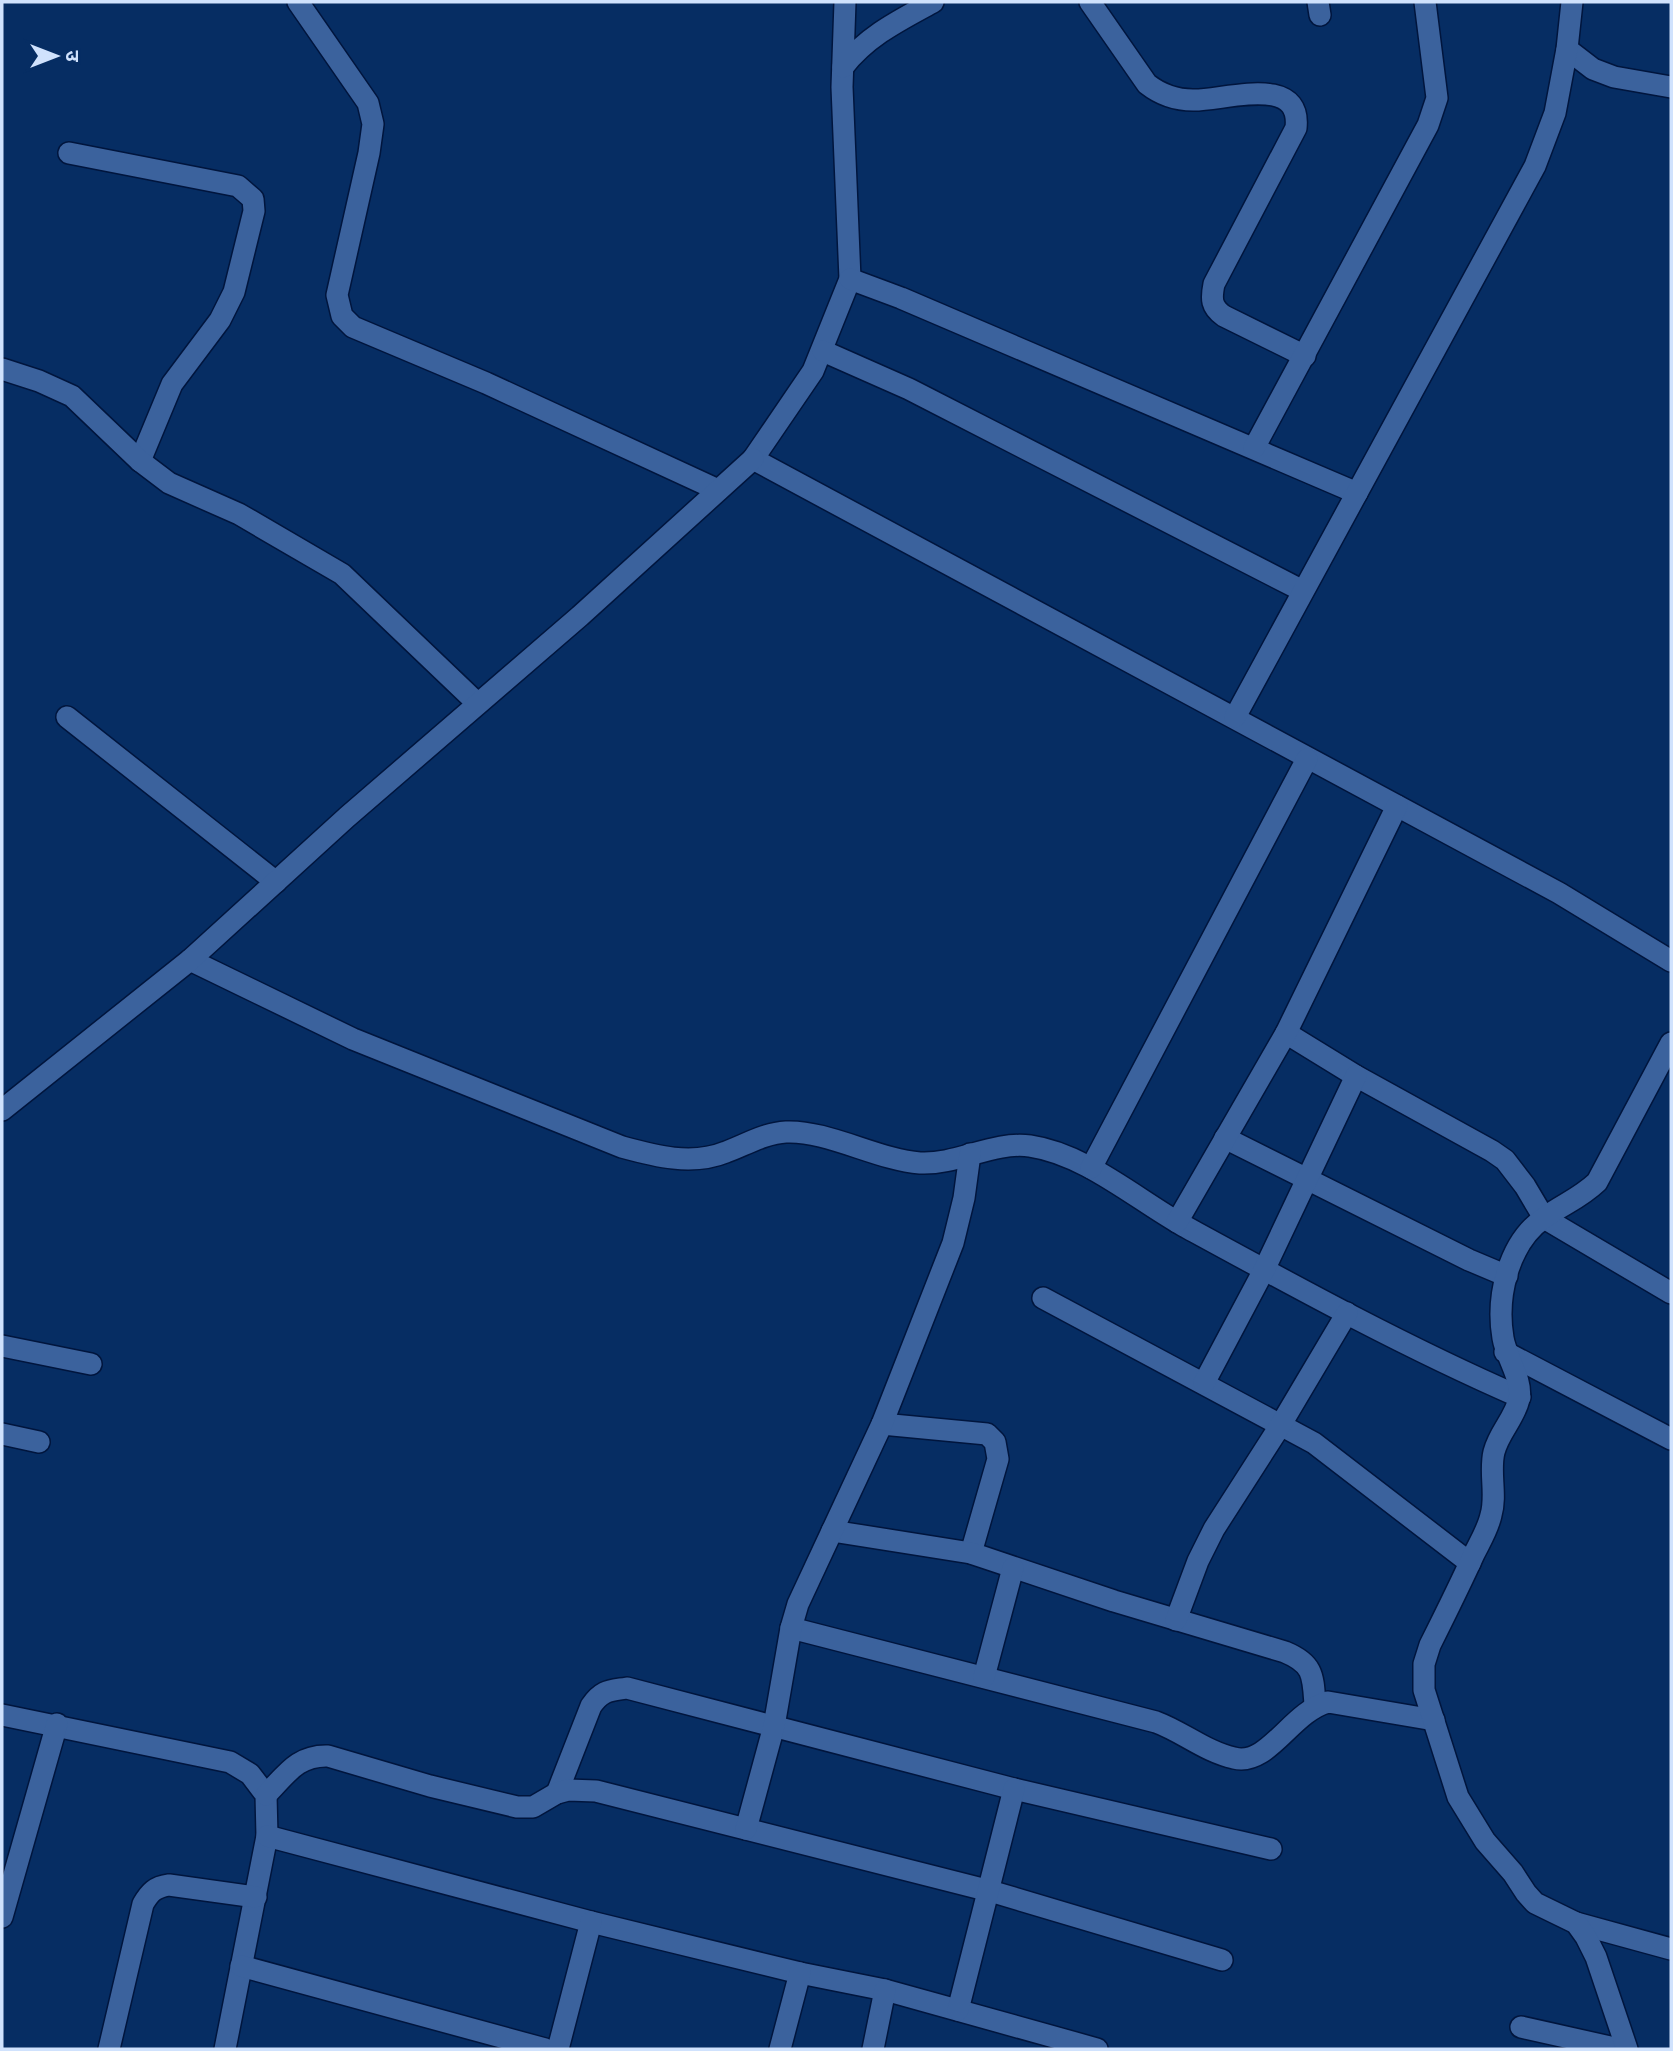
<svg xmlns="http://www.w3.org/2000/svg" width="1673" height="2051" viewBox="0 0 1673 2051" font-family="Helvetica,'Noto Sans Devanagari',sans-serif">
<rect width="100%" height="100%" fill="#062d63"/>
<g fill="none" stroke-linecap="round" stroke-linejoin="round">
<defs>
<g id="minor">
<path d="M298,2L368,103L373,124L369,153L337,295L342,316L353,327L486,383L718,490"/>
<path d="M845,2L842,87L850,279L813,371L753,459L1559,893L1671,961"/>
<path d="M1090,2L1147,84C1161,95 1175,100 1193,100C1223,101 1302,73 1296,128L1214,284C1211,299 1211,307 1224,316L1305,356"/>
<path d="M1318,2L1320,15"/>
<path d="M1567,49L1593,69L1614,77L1671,87"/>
<path d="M843,67C867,36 900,20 933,2"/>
<path d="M69,153L238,186L253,199L254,211L234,292L220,320L172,384L140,461"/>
<path d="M850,279L901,298L1357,493"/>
<path d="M823,351L909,389L1303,591"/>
<path d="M2,369L39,381L72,396L140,461L169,483L239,514L342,574L477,703"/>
<path d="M1254,448L1428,125L1437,98L1425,2"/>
<path d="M67,717L276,882"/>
<path d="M1235,717L1535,166L1555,113L1567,49L1572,2"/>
<path d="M190,960L353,1039L622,1147C655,1156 692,1166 726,1152C745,1145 765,1133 786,1132C827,1130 878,1160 920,1163C957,1165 993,1141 1030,1146C1085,1154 1136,1199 1184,1226C1294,1286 1405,1347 1520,1397"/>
<path d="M1286,1033L1356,1076L1492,1151L1505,1160L1525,1186L1544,1218L1671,1293"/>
<path d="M2,1110L190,960L347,817L580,616L753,459"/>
<path d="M1225,1138L1469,1260L1507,1276"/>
<path d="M1091,1168L1307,759"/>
<path d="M1177,1222L1286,1033L1397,806"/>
<path d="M1043,1298L1314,1443L1470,1563"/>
<path d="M2,1346L91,1364"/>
<path d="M1505,1352L1671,1439"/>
<path d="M1204,1383L1264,1270L1356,1076"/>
<path d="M882,1424L987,1434L995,1442L998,1459L971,1553"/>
<path d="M2,1434L39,1442"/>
<path d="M832,1531L971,1553L1114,1601L1285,1652C1314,1664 1313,1676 1315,1705"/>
<path d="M1176,1620L1198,1561L1214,1529L1280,1426L1347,1313"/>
<path d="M791,1628L1156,1722C1183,1732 1206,1752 1234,1758C1268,1767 1291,1712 1328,1702L1434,1720"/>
<path d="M984,1677L1013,1568"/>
<path d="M2,1715L230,1762L250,1774L266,1795L267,1836L225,2049"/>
<path d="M557,1793L591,1706C602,1690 609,1691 627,1688L1014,1789L1271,1849"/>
<path d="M266,1795C286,1775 297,1755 328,1756L430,1786L517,1807H533L557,1793L568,1790L596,1791L990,1891L1222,1960"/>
<path d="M746,1829L774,1726L791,1628L798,1604L882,1424L953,1243L964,1198L970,1154"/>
<path d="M267,1836L591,1922L800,1973L885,1990L1097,2049"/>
<path d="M2,1917L57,1724"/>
<path d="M1576,1923L1671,1949"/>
<path d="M241,1966L545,2049"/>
<path d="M958,2010L1014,1789"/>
<path d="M1521,2027L1619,2049"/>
<path d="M109,2049L143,1904C150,1892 155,1887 169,1885L256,1897"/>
<path d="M558,2049L591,1922"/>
<path d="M780,2049L800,1973"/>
<path d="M873,2049L885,1990"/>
<path d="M1627,2049L1596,1957L1586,1937L1576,1923L1535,1903L1526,1893L1513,1873L1485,1841L1458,1797L1424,1690V1664L1430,1645C1445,1615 1460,1585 1474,1554C1480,1542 1488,1529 1491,1515C1497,1495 1489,1472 1494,1452C1499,1432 1515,1418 1519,1399C1523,1380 1506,1357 1503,1338C1496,1297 1508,1243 1544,1218C1563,1204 1579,1199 1597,1182L1671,1043"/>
</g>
</defs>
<use href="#minor" stroke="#00153d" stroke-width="24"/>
<use href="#minor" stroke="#3b629d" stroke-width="21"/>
</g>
<rect width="1673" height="2051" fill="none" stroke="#d0e2fd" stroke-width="7"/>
<g transform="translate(56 56) rotate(90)" stroke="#062d63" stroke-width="5" paint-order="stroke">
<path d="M0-5L12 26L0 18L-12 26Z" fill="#d0e2fd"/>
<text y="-10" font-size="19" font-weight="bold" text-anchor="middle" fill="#d0e2fd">उ</text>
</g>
</svg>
